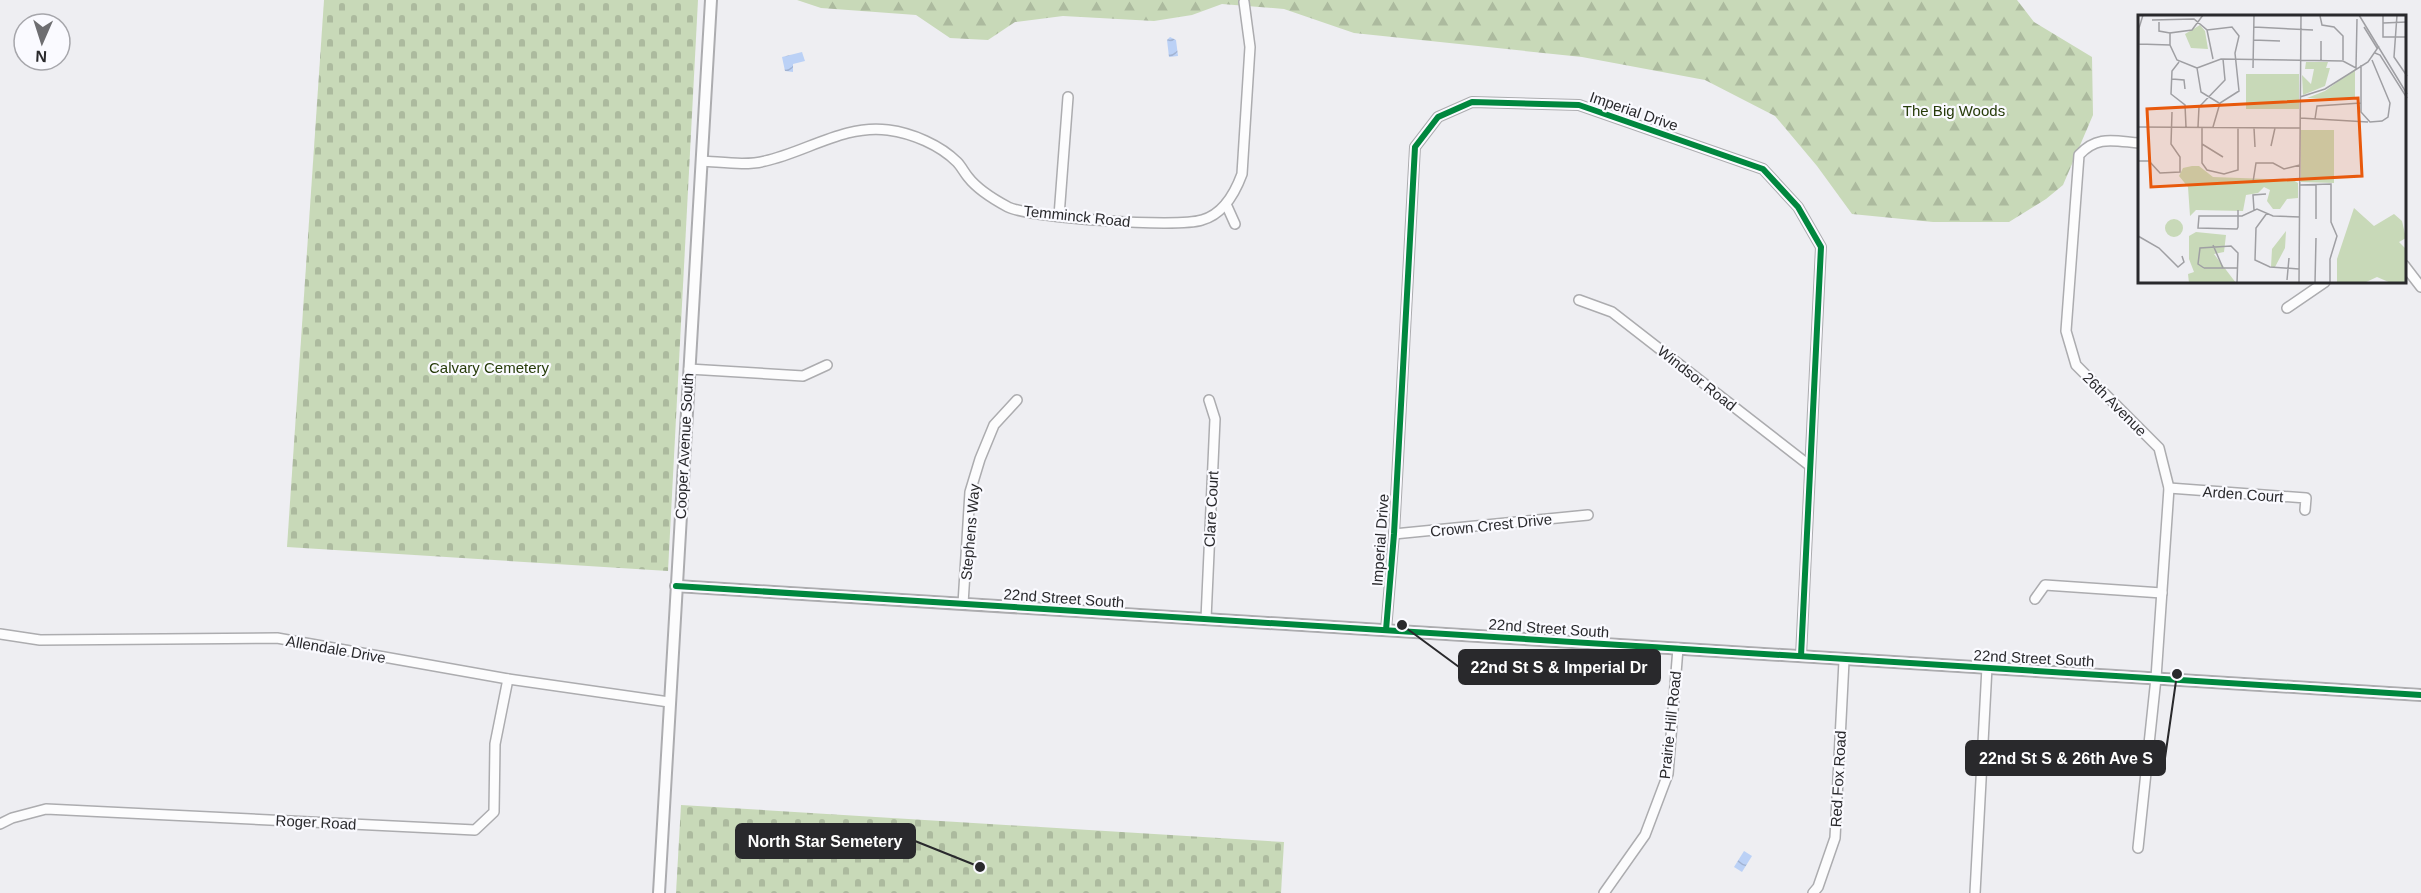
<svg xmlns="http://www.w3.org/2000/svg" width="2421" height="893" viewBox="0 0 2421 893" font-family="Arial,sans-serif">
<defs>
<pattern id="forest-firs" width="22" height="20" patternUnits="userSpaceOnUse" patternTransform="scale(1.5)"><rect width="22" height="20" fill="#c8d9b8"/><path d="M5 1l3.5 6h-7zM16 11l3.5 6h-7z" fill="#acba9e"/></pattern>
<pattern id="cemetery-stones" width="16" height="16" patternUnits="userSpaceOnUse" patternTransform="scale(1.5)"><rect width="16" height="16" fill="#c8d9b8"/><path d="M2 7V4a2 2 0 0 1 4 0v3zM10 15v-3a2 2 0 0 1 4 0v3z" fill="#acba9e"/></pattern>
<pattern id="water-waves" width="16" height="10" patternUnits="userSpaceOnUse" patternTransform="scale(1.5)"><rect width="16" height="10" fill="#bbd1f6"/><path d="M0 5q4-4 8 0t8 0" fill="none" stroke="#a1b3d3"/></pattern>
</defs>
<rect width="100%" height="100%" fill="#eeeef2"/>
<path fill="url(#forest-firs)" d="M797,0H2017L2034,22L2092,57L2093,115L2063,185L2046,199L2009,222H1933L1852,214L1817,166L1775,116L1705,80L1582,57L1354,33L1284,9L1222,4L1192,15L1154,21L1063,16L1015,22L988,40L950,38L916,15L821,8Z"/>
<g fill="url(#cemetery-stones)">
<path d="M324,0H698L668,571L287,547Z"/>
<path d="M681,805L1284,842L1281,893H676Z"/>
</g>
<g fill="url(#water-waves)">
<path d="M1170,37L1176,40L1178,56L1169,57L1167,40Z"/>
<path d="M802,52L805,61L793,64V72L785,71L782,57Z"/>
<path d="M1744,851L1752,856L1742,872L1734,867Z"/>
</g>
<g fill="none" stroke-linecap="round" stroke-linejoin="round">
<defs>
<g id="minor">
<path d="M702,161C722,162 746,166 765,161C806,152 845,124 888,130C912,133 940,145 957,162C961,166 964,172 968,177C978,190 993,199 1008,207C1030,218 1178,228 1202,220C1224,214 1235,193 1242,174L1250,47L1244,2"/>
<path d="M1226,204L1235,224"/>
<path d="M1059,216L1068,97"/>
<path d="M2404,265L2421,287"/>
<path d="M1579,300L1612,312L1810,466"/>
<path d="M2287,308L2325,282"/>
<path d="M689,369L803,376L827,365"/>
<path d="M2169,488L2306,498L2305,510"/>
<path d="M1394,534L1588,515"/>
<path d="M2035,599L2045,585L2162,593"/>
<path d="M963,604L970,492L980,459L994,425L1017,400"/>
<path d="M1206,619L1215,419L1209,400"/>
<path d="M1386,630L1394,534L1415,147L1438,117L1472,102L1579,105L1763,169L1798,207L1821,247L1801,656"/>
<path d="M0,634L40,640L277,638L508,679L669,702"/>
<path d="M0,824L12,818L46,809L475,830L494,812L495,744L508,679"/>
<path d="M2138,848L2156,678L2169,488L2159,448L2076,365L2066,331L2079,155C2097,135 2114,141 2139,143"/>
<path d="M1604,893L1645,835L1668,774L1678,648"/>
<path d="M1813,893L1818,887L1835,838L1844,661"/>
<path d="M1975,893L1987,667"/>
</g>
<g id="tertiary">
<path d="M676,586L2421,695"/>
<path d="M659,893L711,0"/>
</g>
</defs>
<use href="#minor" stroke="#acacaf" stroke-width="12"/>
<use href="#tertiary" stroke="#acacaf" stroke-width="14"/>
<use href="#minor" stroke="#fcfcfd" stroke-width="9"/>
<use href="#tertiary" stroke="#fcfcfd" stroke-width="10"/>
<defs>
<g id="cycleway">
<path d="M676,586L2421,695"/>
<path d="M1386,630L1394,534L1415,147L1438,117L1472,102L1579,105L1763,169L1798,207L1821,247L1801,656"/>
</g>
</defs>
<use href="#cycleway" stroke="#fafaff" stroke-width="10"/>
<use href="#cycleway" stroke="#00873e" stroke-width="6"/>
</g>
<g text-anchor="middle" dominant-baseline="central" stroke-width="4.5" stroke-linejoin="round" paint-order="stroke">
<g font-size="15" fill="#273c0a" stroke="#fafaff">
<text x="1954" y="110">The Big Woods</text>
<text x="489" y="367">Calvary Cemetery</text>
</g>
<g font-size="15" fill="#29292c" stroke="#fafaff">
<text transform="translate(1634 111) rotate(19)">Imperial Drive</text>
<text transform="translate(1077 216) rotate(6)">Temminck Road</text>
<text transform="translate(1697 378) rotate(38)">Windsor Road</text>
<text transform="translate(2115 404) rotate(45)">26th Avenue</text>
<text transform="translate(684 446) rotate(-87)">Cooper Avenue South</text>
<text transform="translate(2243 494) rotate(4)">Arden Court</text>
<text transform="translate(1211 509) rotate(-87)">Clare Court</text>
<text transform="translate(1491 525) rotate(-6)">Crown Crest Drive</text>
<text transform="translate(970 532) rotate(-85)">Stephens Way</text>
<text transform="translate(1380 540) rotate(-86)">Imperial Drive</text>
<text transform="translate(1064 598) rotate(4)">22nd Street South</text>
<text transform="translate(1549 628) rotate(4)">22nd Street South</text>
<text transform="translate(336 649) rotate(10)">Allendale Drive</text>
<text transform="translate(2034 658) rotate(3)">22nd Street South</text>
<text transform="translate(1670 725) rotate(-84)">Prairie Hill Road</text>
<text transform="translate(1838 779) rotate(-87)">Red Fox Road</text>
<text transform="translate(316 822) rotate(3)">Roger Road</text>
</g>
</g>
<g transform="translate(2138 15)">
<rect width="268" height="268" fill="#eeeef2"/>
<path d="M168,47H190L188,53H192L187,71L165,80L164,60L173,69L176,54H167ZM54,151H61L75,162L155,165L160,168V183L149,184L142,194H135L129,186L132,175L126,172L120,178L108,180L105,196L58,195L52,201L50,172L41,161L45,153ZM58,217L88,220L86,237L76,239L98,268H51L50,259L56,257L51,244V221Z" fill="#c8d9b8"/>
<path d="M216,193L236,211L256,199L264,206L268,223L261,227L268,234V268H253L239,262L226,268H199V244Z" fill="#c8d9b8"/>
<path d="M108,59H161V94H108ZM163,115H196V168L163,167Z" fill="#c8d9b8"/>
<path d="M62,10L67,16L70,34L53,33L47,19ZM217,54V84L169,83L187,76ZM27 213a9 9 0 1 1 18 0a9 9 0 1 1-18 0ZM148,216L147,233L137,252H133L134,234Z" fill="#c8d9b8"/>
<path fill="none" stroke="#9f9fa3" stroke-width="1.5" d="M221,0L269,79M245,0V22H269M259,0L256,42L269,61M182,1L184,10L196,12L205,21V45M14,5L56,4L69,15L75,44M21,7V16L32,18M245,8L269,7M116,12L175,15M226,12L239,33M69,15L94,12L101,21L97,38L101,76L82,88L75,112M115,25L142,26M183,26V45M1,29L32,30M237,38L242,40L269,83M41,47L34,56L33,79L47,90L48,112M223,50V97L232,107L244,106L250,102L252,88L234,45M59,53L83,44L205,46L218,53L219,4M59,53L39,45L32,30V18L54,15L65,0M59,53L63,77L81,88M115,53L116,0M34,64L46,65L47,74M0,72L1,13L5,0M162,82L187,74L230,47L241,31M162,103L230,107M177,104L179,91L223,88M0,112L162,113M60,112L61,92L87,65L85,44M64,112V148L69,155L86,159L100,155V113M116,113L117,132M64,129L85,142M133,131L137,113M0,146H11L22,158L42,157V142L33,129L34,97M115,167L118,148H135L146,154L162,150M162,170L193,169V207L199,221L192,244V268M100,195V212L99,214L60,213L61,201H104L119,194L135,201L162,202M116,195L115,180L128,179M129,198L118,213L117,245L132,252L161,254M178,204V169M0,221L21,233L40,252L46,247L44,241M75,230L85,253M66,253L60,249L62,233L93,231L100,238L99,268M66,253H99M149,265L151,243M161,268L163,0M177,268L178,223"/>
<path fill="#e8590c" fill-opacity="0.15" stroke="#e8590c" stroke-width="3" d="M220,83L224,161L13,172L9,94Z"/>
<rect width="268" height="268" fill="none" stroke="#29292c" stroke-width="3"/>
</g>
<path fill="none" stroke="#29292c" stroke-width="2" d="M1402 625L1459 667M2177 674L2165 758M980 867L915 841"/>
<g fill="#29292c" stroke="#fafaff" stroke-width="2">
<circle cx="1402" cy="625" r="6"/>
<circle cx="2177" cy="674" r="6"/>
<circle cx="980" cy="867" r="6"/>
</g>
<g fill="#29292c" stroke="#29292c" stroke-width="2">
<rect x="1459" y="650" width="201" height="34" rx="6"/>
<rect x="1966" y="741" width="199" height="34" rx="6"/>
<rect x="736" y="824" width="179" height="34" rx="6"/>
</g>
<g font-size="16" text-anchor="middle" font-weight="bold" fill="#fff">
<text x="1559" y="673">22nd St S &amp; Imperial Dr</text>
<text x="2066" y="764">22nd St S &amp; 26th Ave S</text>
<text x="825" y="847">North Star Semetery</text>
</g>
<g transform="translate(42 42) rotate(183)"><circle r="28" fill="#fafaff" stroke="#a6a6ab" stroke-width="1.5"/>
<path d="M0-4.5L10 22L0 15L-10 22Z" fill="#6e6e71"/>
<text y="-9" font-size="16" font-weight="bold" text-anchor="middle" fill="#29292c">N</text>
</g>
</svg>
